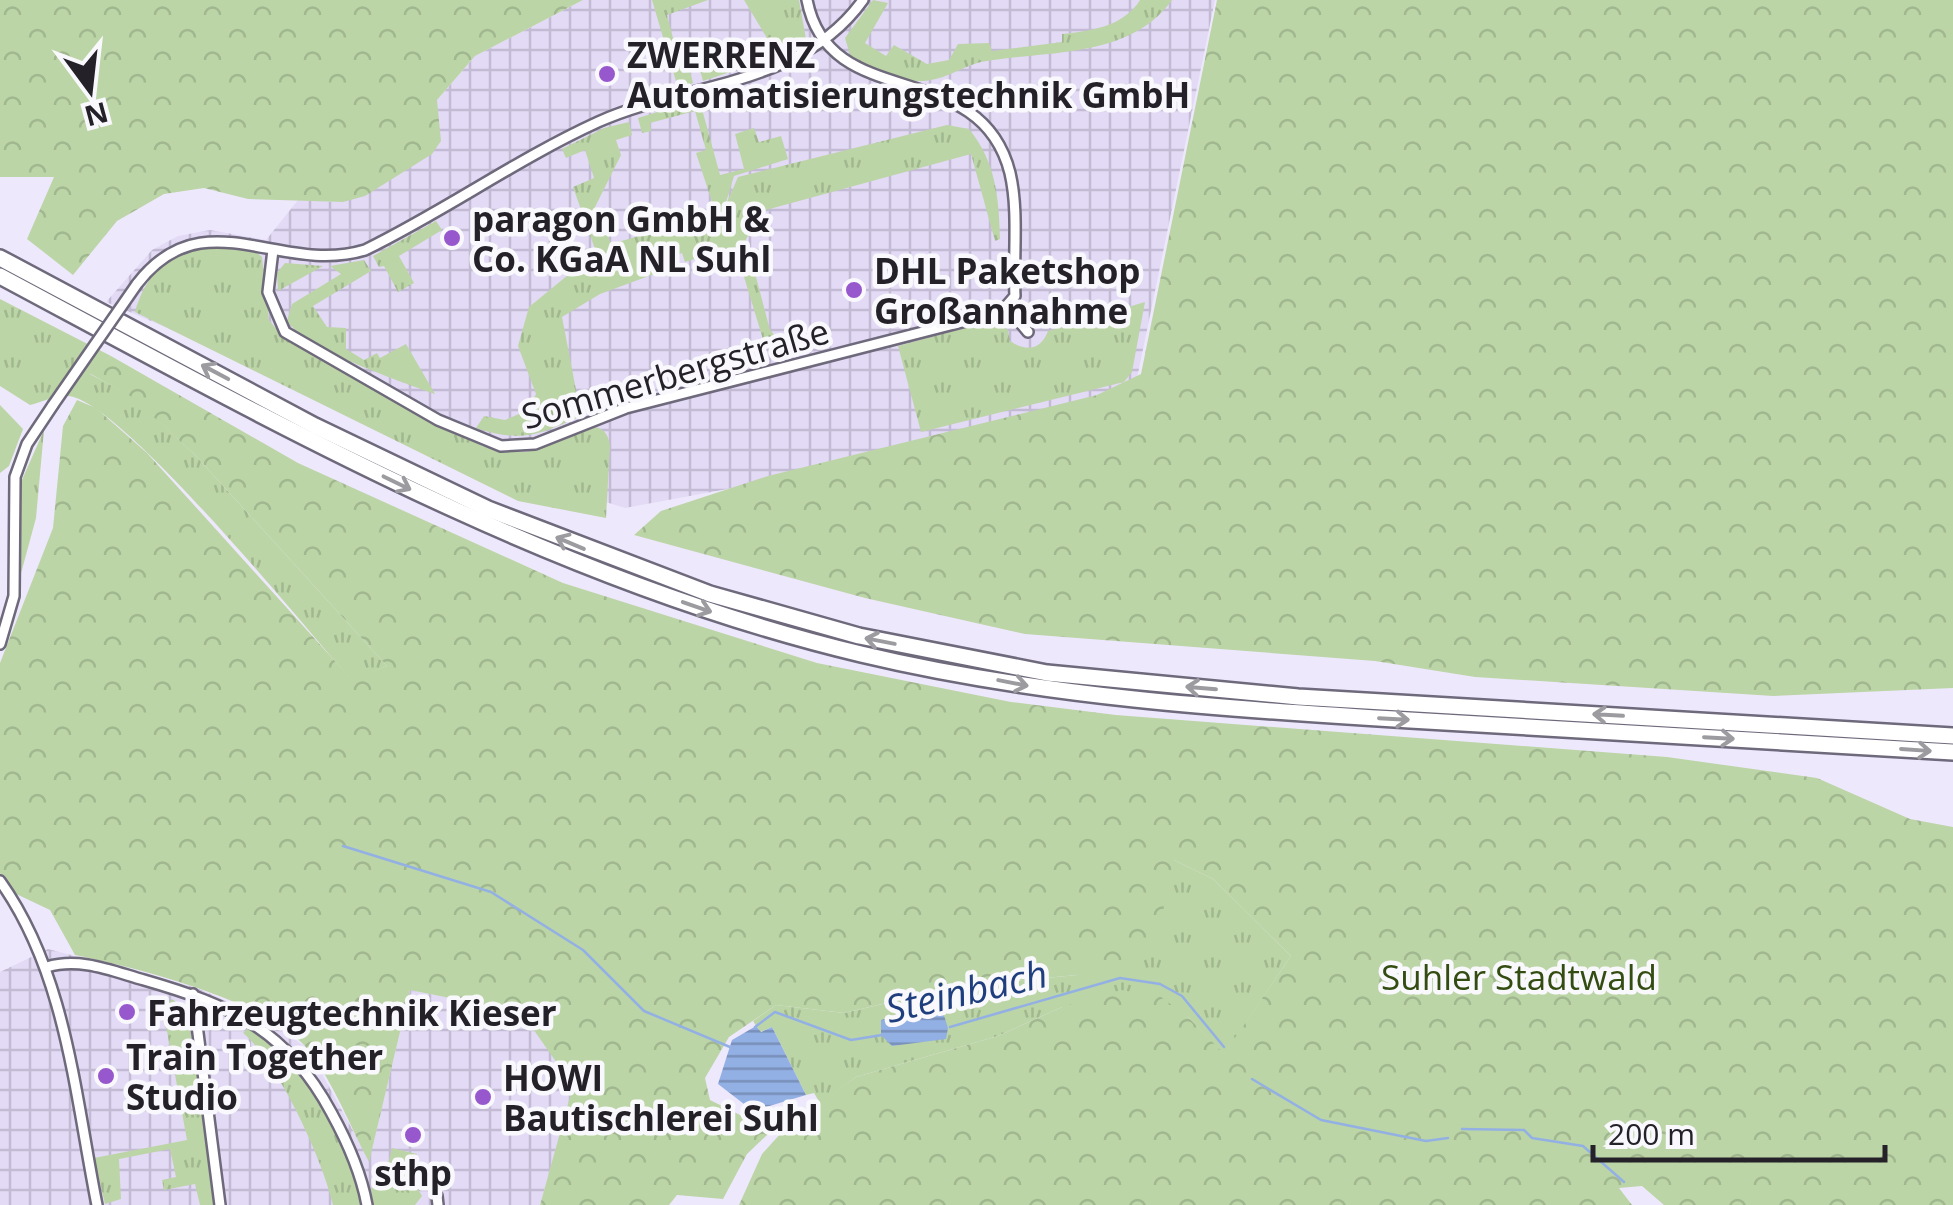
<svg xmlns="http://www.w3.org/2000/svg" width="1953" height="1205" viewBox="0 0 1953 1205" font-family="'Open Sans',sans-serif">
<defs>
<pattern id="industrial-grid" width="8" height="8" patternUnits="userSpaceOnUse" patternTransform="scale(2.5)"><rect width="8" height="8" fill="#e3daf6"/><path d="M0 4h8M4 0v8" fill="none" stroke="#c3bbd3"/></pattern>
<pattern id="grass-tufts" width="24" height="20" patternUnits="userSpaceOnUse" patternTransform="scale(2.5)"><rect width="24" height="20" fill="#bcd5a6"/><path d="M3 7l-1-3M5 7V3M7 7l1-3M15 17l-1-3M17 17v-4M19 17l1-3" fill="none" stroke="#a1b78f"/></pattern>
<pattern id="forest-crowns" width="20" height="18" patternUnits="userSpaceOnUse" patternTransform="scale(2.5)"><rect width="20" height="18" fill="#bcd5a6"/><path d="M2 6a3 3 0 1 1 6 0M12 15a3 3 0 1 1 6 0" fill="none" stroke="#a1b78f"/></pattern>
<pattern id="water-rules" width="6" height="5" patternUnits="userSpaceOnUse" patternTransform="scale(2.5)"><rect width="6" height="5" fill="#93b0e4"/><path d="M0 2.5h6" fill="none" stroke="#788fb9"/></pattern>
</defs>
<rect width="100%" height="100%" fill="#eee8fd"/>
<g fill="url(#industrial-grid)">
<path d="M583,0H1215L1134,393L885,460L625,508L500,469L106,302L152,250L178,236L210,230L266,240L298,200L343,202L437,119V100L475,56Z"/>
<path d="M48,949L194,987L267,1018L309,1050L369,1160L410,990L489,1006L532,1026L574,1086L540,1205H0V972Z"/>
</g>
<g fill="url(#grass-tufts)">
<path d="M652,0H708L667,15L682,73L690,72L693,83L678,88Z"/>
<path d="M744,0H799L806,39L790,52L703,81L700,70L770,43Z"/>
<path d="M873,0L888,3L865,43L886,56L894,45L927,64L949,60L958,44L989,43L992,51L1062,42V34C1092,31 1124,26 1140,0H1172C1129,60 1045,50 981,62C961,67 945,80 923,81C896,82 874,70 851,58L845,38Z"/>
<path d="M725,91L730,101L702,109L720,175L744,169L735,134L754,128L759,142L781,136L788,159L734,176L724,209L738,177L947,125L969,129C996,162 999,198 1000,239L995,241L971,154L766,210L746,239L770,330L778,339L765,346L735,247L685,262L682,253L655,263L657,273L600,294L562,317L581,416C538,435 522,443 476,428L484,416L505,420L528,410L536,394L518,346L529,307L596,252L573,187L594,178L585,150L566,158L562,149L604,128L629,122L632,135L616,140L621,155L589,219L593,227L604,224L611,244L716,214L696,153L706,150L695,111L650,123L651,131L642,133L638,118Z"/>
<path d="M436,221L442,230L399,256L414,283L398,292L384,266L379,267L373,256Z"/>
<path d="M218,245L255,251L262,257L269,320L282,336L482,446C498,450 514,454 530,451C553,447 603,403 610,445L606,518L518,501L135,312C147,269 174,250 218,245Z"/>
<path d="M364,260L371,271L313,306L327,327L346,328V349L364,360L377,353L380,358L406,344L435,394C399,381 308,350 287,321L292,304L341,274L330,266Z"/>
<path d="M285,263L323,266L278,291L277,273Z"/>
<path d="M0,299L111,356L90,374L132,396L195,455L387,666L352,681C308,631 120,399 68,396C57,395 41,402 30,405L0,386Z"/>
<path d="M1145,302L1132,372L1124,382L921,432L898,346L994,320L1008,330L1010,341C1026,352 1041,350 1048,331Z"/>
<path d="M44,430L36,518L20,577L21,482Z"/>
<path d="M1174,860L1213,879L1291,956L1224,1055L1188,1017L1062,1007L998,1036L856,1077L820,1103L814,1093L806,1095L772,1027L760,1032L753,1021L776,1005L844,1013L960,986L1077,975Z"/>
<path d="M172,999L182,1006L189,1023L216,1205H200L195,1184L164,1190L162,1180L176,1177L170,1149L119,1159L121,1199L105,1204L94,1158L187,1140L167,1031L159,1013Z"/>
<path d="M249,1027C309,1054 353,1142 362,1205H333C323,1160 278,1062 243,1033Z"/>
<path d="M392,1148L417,1154L415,1184L422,1196L415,1205H373L371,1188L386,1173Z"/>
</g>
<g fill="url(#forest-crowns)">
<path d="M0,0H583L475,56L437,100L441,141L432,154L365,196L343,202L248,199L204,188L164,194L117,221L73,275L27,239L54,177H0Z"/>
<path d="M1217,0H1953V688L1773,696L1475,677L1375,661L1025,634L865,598L634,535L661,511L768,476L1097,395L1141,374Z"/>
<path d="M111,356L298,463L563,583L817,663L1011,702L1116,715L1667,757L1817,778L1910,819L1953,827V1205H1664L1642,1186L1619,1188L1632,1205H739L762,1154L791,1122L856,1077L998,1036L1062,1007L1121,990L1161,997L1188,1017L1224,1054L1291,956L1213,879L1174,860L1155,949L1077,975L959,986L844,1013L776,1005L729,1037L705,1078L710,1100L742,1116L778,1111L788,1115L747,1154L723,1199L677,1195L669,1205H540L573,1086L531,1026L489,1006L410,990L369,1162C350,1126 334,1084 310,1052C271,1001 137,968 75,955L50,910L12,892L0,873V663L53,528L63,426L77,400L96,408L147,453L352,680L387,666L195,455L132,397L89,373Z"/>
</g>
<path fill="#bcd5a6" d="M0,405L23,429L9,466L0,473Z"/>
<g fill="url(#water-rules)">
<path d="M940,1003L948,1028L946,1039L892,1046L881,1035V1020Z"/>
<path d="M756,1026L761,1032L772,1027L806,1095L753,1111L718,1084L732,1040Z"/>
</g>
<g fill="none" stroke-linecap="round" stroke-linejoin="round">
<g stroke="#93b0e4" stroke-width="2.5">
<path d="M343,846L491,892L583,950L644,1011L730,1047"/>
<path d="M755,1027L775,1012L851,1040L882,1035"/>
<path d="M950,1027L1120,978L1160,984L1182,996L1224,1047"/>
<path d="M1252,1079L1321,1120L1426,1141L1448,1138"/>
<path d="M1462,1129L1524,1130L1532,1138L1583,1146L1624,1182"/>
</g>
<defs>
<g id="street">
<path d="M273,250L268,292L285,332L438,420L501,446L535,444L626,408L1001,312L1015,296C1013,257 1019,211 1010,173C980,54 829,115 807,0"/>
<path d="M137,284C204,197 279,276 365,250C445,211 517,159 598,122C688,82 801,87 863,0"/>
<path d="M1007,307L1028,332"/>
<path d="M0,644L14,596L15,477L27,444L53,405"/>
<path d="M0,881C66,973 75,1095 97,1205"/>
<path d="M47,967C80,957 112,971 144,980C231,1005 287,1030 331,1112C347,1141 361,1172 367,1205"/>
<path d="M193,994L220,1205"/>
<path d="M437,1196L438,1205"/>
</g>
<g id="highway">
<path d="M0,258L315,426L488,509L710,594L859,636L1047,673L1298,697L1953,736"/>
<path d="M0,276C277,424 554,581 861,654C1041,697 1227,709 1410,720C1591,730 1772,740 1953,752"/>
</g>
</defs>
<use href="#street" stroke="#6f697c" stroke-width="14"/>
<use href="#highway" stroke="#6f697c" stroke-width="20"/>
<use href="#street" stroke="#fff" stroke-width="9"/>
<use href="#highway" stroke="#fff" stroke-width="15"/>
<defs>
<path id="street-bridge" d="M53,405L137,284"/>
</defs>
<use href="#street-bridge" stroke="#6f697c" stroke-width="14" stroke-linecap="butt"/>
<use href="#street-bridge" stroke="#fff" stroke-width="9"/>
</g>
<defs><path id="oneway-shaft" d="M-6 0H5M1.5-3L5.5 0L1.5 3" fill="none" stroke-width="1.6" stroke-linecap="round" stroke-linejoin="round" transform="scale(2.5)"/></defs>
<g stroke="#9c9b9f">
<use href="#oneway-shaft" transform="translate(215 372) rotate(-152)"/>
<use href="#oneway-shaft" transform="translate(397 483) rotate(26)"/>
<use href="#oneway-shaft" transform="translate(570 543) rotate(-157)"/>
<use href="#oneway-shaft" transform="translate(697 607) rotate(19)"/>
<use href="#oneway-shaft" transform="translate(880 641) rotate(-169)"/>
<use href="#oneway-shaft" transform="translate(1013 683) rotate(11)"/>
<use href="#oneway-shaft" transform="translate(1201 688) rotate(-175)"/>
<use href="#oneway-shaft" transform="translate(1608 715) rotate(-177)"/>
<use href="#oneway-shaft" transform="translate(1394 719) rotate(3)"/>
<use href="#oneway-shaft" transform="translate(1719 738) rotate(3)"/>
<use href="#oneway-shaft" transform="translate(1916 750) rotate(4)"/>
</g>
<g fill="#9757cd" stroke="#f9f8fc" stroke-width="4">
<circle cx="607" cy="74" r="10"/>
<circle cx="452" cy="238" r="10"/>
<circle cx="854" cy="290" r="10"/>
<circle cx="127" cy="1012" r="10"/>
<circle cx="106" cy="1076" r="10"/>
<circle cx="483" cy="1097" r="10"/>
<circle cx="413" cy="1135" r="10"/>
</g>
<g text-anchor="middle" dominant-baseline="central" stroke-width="9" stroke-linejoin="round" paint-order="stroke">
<g font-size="35" font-weight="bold" fill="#242129" stroke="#f9f8fc" text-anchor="start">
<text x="627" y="54">ZWERRENZ<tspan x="627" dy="40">Automatisierungstechnik GmbH</tspan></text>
<text x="472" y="218">paragon GmbH &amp;<tspan x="472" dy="40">Co. KGaA NL Suhl</tspan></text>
<text x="874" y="270">DHL Paketshop<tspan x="874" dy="40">Großannahme</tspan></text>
<text x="147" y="1012">Fahrzeugtechnik Kieser</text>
<text x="126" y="1056">Train Together<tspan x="126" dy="40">Studio</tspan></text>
<text x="503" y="1077">HOWI<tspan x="503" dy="40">Bautischlerei Suhl</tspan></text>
<text x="413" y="1172" text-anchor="middle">sthp</text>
</g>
<g font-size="35" fill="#242129" stroke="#f9f8fc">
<text transform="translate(675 373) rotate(-16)">Sommerbergstraße</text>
</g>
<g font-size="35" fill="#324c11" stroke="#f9f8fc">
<text x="1519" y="976">Suhler Stadtwald</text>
</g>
<g font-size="38" font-style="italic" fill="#1f3e7d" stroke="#f9f8fc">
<text transform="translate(966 990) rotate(-13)">Steinbach</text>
</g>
</g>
<g transform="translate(90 90) rotate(165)" stroke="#f9f8fc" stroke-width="8" paint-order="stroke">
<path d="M0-8L18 38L0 25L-18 38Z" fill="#242129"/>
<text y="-15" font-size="28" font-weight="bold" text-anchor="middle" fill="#242129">N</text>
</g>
<path d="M1593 1145v15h292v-15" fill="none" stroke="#242129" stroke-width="5"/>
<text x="1608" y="1145" font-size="30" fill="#242129" stroke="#f9f8fc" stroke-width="8" paint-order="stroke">200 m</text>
</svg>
